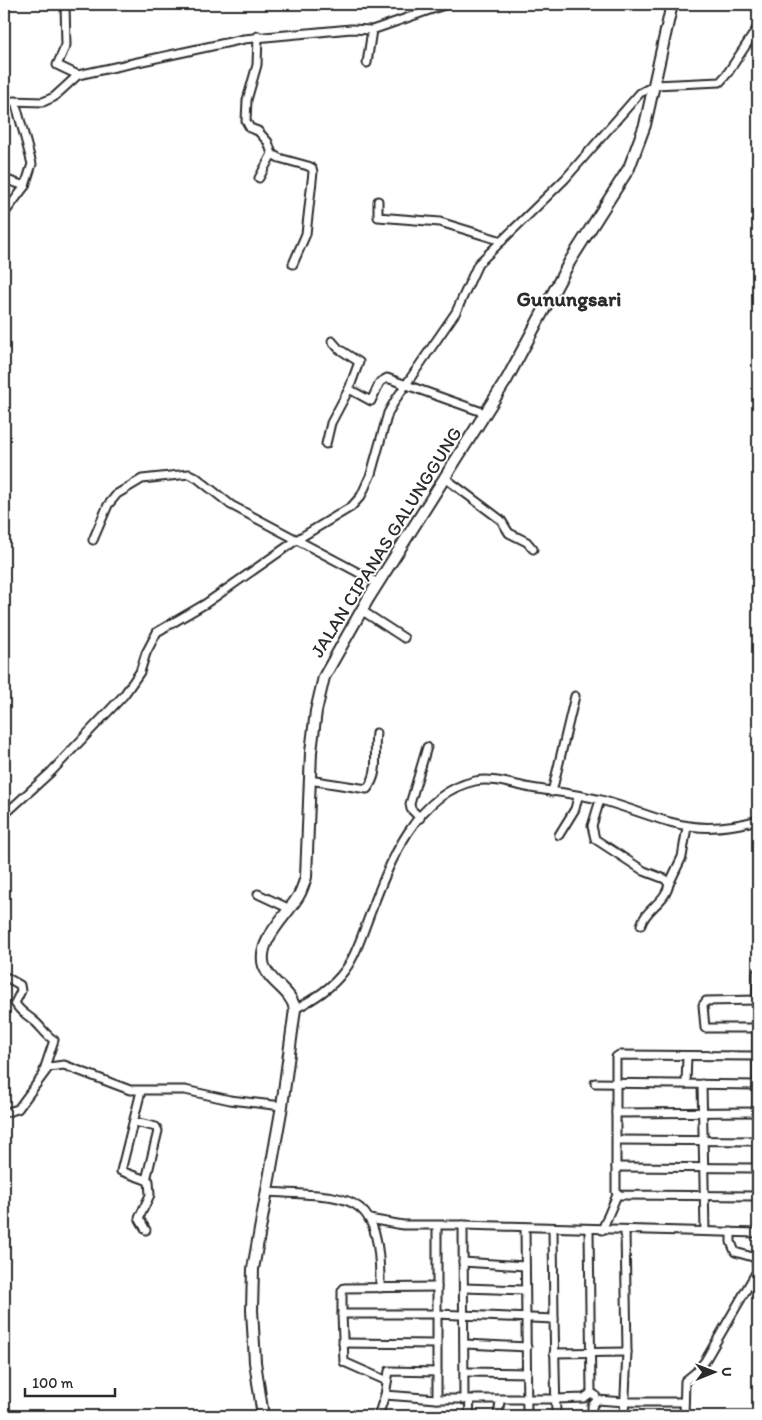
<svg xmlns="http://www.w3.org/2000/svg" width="762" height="1420" viewBox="0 0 762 1420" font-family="Itim,sans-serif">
<rect width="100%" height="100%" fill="#fff"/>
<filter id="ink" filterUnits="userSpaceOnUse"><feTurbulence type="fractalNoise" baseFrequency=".02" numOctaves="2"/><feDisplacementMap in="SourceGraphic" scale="10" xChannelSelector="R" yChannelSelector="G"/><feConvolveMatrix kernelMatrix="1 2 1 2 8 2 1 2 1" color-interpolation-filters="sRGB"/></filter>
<g filter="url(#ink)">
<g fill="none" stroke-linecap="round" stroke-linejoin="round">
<defs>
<g id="street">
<path d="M65,4L66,45L57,65L78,75"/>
<path d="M258,36L257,65L247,100L246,121L250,128L258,131L268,142L272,154L279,158L308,166L312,168L313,172L306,234L293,264"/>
<path d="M367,63L372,30"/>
<path d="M4,97L10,101L43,102L54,97L78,75L244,39L351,29L372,30L447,4"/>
<path d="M259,178L272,154"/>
<path d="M4,179L25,186L32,164L15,101"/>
<path d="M378,201V217L440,222L502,241"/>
<path d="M4,214L25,186"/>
<path d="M332,341L339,349L359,362L349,389"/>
<path d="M326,444L331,423L349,389L371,401L380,382L387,378L485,413"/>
<path d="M445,478L501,520L509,533L527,542L533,549"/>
<path d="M93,540L108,505L117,494L142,479L189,474L197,478L231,505L378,583"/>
<path d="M361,610L404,638"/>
<path d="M309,780L367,789C381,771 373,754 376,733"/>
<path d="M552,792L575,696"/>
<path d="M600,800L592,826L595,839L644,871L665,879L669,884C666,902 646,908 641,925"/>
<path d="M4,815L51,772L124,695L140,672L146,653L157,632L205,604L298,539L351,507L361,496L371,474L388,413L396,399L456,312L478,264L565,179L640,93L655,85L720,82L727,74L758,27"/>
<path d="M420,818L411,809L410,804L427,747"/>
<path d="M559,835L575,809L578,797"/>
<path d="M669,884L682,857L687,827"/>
<path d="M258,894L290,909"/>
<path d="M4,976L20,985L21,991L15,1003C20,1012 26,1014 33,1020C41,1026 45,1035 54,1040L44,1070"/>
<path d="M295,1009C314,999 332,988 345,970C355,957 361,938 367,922C387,870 412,795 475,781C492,777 514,785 531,788C554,792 579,794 601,800C664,818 689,839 758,820"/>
<path d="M757,1028H705L703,1005L706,1001L757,1000"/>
<path d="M757,1056L619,1055L616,1057V1192L620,1195L758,1196"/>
<path d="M595,1083L757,1085"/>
<path d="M686,1084L687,1056"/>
<path d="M702,1084L705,1231"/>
<path d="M141,1091L121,1171L149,1181L150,1195L139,1218L146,1230"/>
<path d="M4,1113L18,1109L49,1067L64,1065L130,1090H185L230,1100L282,1106"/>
<path d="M616,1113L757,1112"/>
<path d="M135,1122L156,1127L158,1131L146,1180"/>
<path d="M617,1140L758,1141"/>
<path d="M616,1167L757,1168"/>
<path d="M266,1192C350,1197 381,1188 380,1288"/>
<path d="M757,1196V973"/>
<path d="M369,1219L403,1225H463L758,1233"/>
<path d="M463,1225L464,1400"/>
<path d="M525,1227L527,1416"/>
<path d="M553,1228L554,1319"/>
<path d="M589,1230L591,1393"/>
<path d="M602,1230L617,1195"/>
<path d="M463,1262L525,1266"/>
<path d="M465,1288L525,1290"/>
<path d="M342,1314V1291L344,1288L437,1287"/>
<path d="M343,1343L437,1344"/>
<path d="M465,1344L527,1347"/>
<path d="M554,1353L627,1352"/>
<path d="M465,1372L527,1373"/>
<path d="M387,1381L344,1362L342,1314H437V1226"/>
<path d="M437,1399L385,1395L389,1371L437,1372"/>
<path d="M597,1400L625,1402H684"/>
<path d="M4,1415L5,1416"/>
<path d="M378,1416L385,1395"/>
<path d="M469,1416L470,1400"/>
<path d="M498,1416L500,1401"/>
<path d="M556,1416L554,1319L437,1314V1399H556L584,1398L591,1393L595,1395L597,1400L592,1406V1416"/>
<path d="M624,1416L627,1352L625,1231"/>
<path d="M684,1416L685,1381L696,1372L705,1361L757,1271L756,1258L735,1252L731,1242V1232"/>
</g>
<path id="secondary" d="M263,1416L255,1362L252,1310L253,1269L282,1106L295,1009C291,990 270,983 264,966C256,941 288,915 299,895C302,890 304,883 306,877L311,752L316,711L324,677L368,599L507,379L570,261L629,168L645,125L672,4"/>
</defs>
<use href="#street" stroke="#2b2b2b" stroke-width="11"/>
<use href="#secondary" stroke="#2b2b2b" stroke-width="14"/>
<use href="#street" stroke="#fff" stroke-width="7"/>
<use href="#secondary" stroke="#fff" stroke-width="10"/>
</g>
</g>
<g text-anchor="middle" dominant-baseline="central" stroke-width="4" stroke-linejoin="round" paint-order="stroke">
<g font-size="19" fill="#2b2b2b" stroke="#fff">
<text transform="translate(386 542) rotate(-58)">JALAN CIPANAS GALUNGGUNG</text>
</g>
<g font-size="21" font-weight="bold" fill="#2b2b2b" stroke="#fff">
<text x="569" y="298">Gunungsari</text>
</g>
</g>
<rect width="762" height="1420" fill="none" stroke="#fff" stroke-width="20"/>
<rect x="10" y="10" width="742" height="1400" fill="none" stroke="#2b2b2b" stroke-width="2" filter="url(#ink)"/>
<g transform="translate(714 1372) rotate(89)" stroke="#ffffff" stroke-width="4" paint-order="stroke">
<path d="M0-4L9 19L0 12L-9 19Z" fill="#2b2b2b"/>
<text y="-8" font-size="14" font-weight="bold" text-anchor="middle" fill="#2b2b2b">U</text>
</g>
<path d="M25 1388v8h90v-8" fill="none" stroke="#2b2b2b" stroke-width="2.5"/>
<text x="32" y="1388" font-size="15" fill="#2b2b2b" stroke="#ffffff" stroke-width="4" paint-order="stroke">100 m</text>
</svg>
